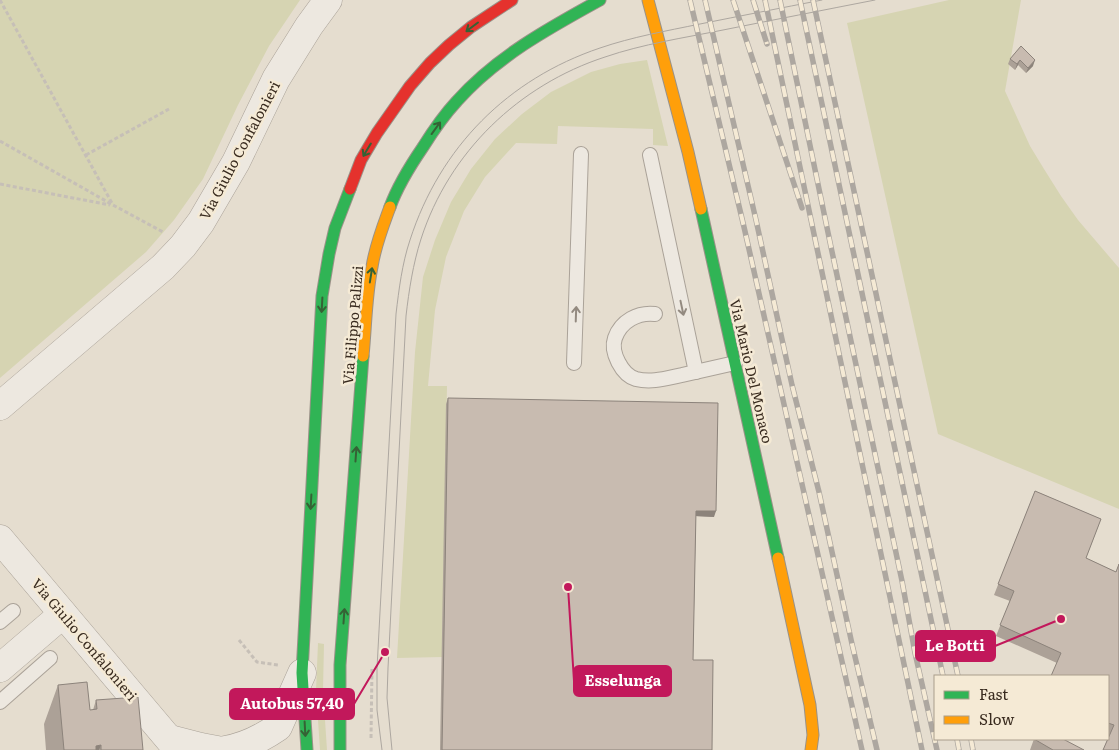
<svg xmlns="http://www.w3.org/2000/svg" width="1119" height="750" viewBox="0 0 1119 750" font-family="Literata,serif">
<rect width="100%" height="100%" fill="#e5ddcf"/>
<g fill="#d6d4b2">
<path d="M0,0H300L269,46L238,105L203,179L174,220L146,252L0,378Z"/>
<path d="M949,0H1021L1005,91L1030,146L1044,169L1061,196L1078,220L1119,268V509L938,434L847,23Z"/>
<path d="M647,60L668,146L653,145V129L558,126L557,144L516,143L485,177L464,211L446,257L435,310L428,386H447L442,657L397,658L415,352L423,277L435,240L451,202L471,169L495,139L522,114L551,92L591,72L620,64Z"/>
<path d="M318,643L324,644L323,690L327,750H320L316,690Z"/>
</g>
<g fill="none" stroke-linecap="round" stroke-linejoin="round">
<defs>
<g id="lane">
<path d="M650,155L696,372"/>
<path d="M655,314C638,312 621,321 615,338C610,352 622,375 636,379C652,383 667,378 682,375C700,371 717,367 735,363"/>
<path d="M574,363L581,154"/>
<path d="M0,622L13,611"/>
<path d="M0,702L50,658"/>
</g>
<g id="street">
<path d="M0,406L163,267L183,246L201,222L236,162L276,79L309,26L328,0"/>
<path d="M0,539L178,750"/>
<path d="M0,668L63,614"/>
<path d="M170,739L201,747L217,750"/>
<path d="M225,750C244,747 262,738 278,727L302,673"/>
</g>
<g id="fast">
<path d="M390,207C398,185 410,166 423,147C433,131 444,115 457,101C496,57 549,28 600,0"/>
<path d="M701,209L778,558"/>
<path d="M307,750L302,673L322,296L329,254L335,228L350,189"/>
<path d="M340,750V665L363,356"/>
</g>
<g id="slow">
<path d="M648,0L688,152L701,209"/>
<path d="M363,356C366,326 366,296 372,267C375,246 383,226 390,207"/>
<path d="M778,558L810,705L813,735L811,750"/>
</g>
<path id="jam" d="M350,189L361,160L377,133L410,86L430,63L449,45L471,27L512,0"/>
</defs>
<use href="#lane" stroke="#aaa298" stroke-width="16"/>
<use href="#street" stroke="#aaa298" stroke-width="29"/>
<use href="#fast" stroke="#9a9288" stroke-width="13"/>
<use href="#slow" stroke="#9a9288" stroke-width="13"/>
<use href="#jam" stroke="#9a9288" stroke-width="13"/>
<g stroke="#c6bfb7" stroke-width="3" stroke-dasharray="4 2.5" stroke-linecap="butt">
<path d="M0,0L113,205"/>
<path d="M0,141L113,205L163,232"/>
<path d="M86,155L169,109"/>
<path d="M0,184L110,205"/>
<path d="M239,640L257,662L278,665"/>
<path d="M250,705L256,712"/>
<path d="M371,738L372,668"/>
</g>
<use href="#lane" stroke="#ede8e0" stroke-width="14"/>
<use href="#street" stroke="#ede8e0" stroke-width="28"/>
<use href="#fast" stroke="#30b455" stroke-width="11"/>
<use href="#slow" stroke="#ff9f0a" stroke-width="11"/>
<use href="#jam" stroke="#e5322d" stroke-width="11"/>
<g stroke="#ada7a0" stroke-width="1">
<path d="M382,750L377,710V668L396,314C399,289 402,264 410,240C440,147 508,79 600,48C632,37 666,31 700,24C740,16 781,8 822,0"/>
<path d="M392,750L387,698L388,668L406,316C409,290 413,264 421,239C449,152 519,85 605,57C643,44 683,38 723,30C773,20 824,10 875,0"/>
</g>
<defs>
<g id="rail">
<path d="M690,0L744,227L862,750"/>
<path d="M705,0L756,220L792,385L819,492L852,644L877,750"/>
<path d="M733,0L802,208"/>
<path d="M753,0L767,44"/>
<path d="M765,0L922,750"/>
<path d="M780,0L831,247L902,581L915,653L937,750"/>
<path d="M800,0L943,676"/>
<path d="M813,0L958,676"/>
<path d="M957,739L959,750"/>
<path d="M971,739L973,750"/>
</g>
</defs>
<use href="#rail" stroke="#ada7a0" stroke-width="5.5"/>
<use href="#rail" stroke="#f5ead5" stroke-width="4" stroke-dasharray="11" stroke-linecap="butt"/>
</g>
<g fill="#aca197">
<path d="M1021,46L1033,66L1026,73L1018,65L1015,70L1008,64L1010,59Z"/>
<path d="M448,398L714,517L696,516L693,660L712,750H440L446,404Z"/>
<path d="M1035,491L1101,519L1086,558L1116,572L1119,564V750H1103L1109,736L1108,735V676H1051L1057,663L996,636L1010,601L994,595Z"/>
<path d="M58,685L90,710H93L96,700L143,750H46L44,724Z"/>
<path d="M1034,739L1084,750H1030Z"/>
</g>
<g fill="#8c837b">
<path d="M1020,60L1018,65L1015,70L1017,64Z"/>
<path d="M1035,60L1033,66L1026,73L1028,68Z"/>
<path d="M696,511H716L714,517L694,516Z"/>
<path d="M101,745L99,750H94L96,746Z"/>
</g>
<g fill="#c8bbb0" stroke="#8c837b">
<path d="M1021,46L1035,60L1028,68L1020,60L1017,64L1010,59Z"/>
<path d="M448,398L718,403L716,511H696L693,660H713L712,750H442Z"/>
<path d="M1035,491L1101,519L1086,558L1116,572L1119,564V750H1103L1114,725L1108,723V676H1051L1061,653L1000,625L1014,591L998,584Z"/>
<path d="M87,682L90,710L97,709L96,700L138,697L143,750H101V745L96,746V750H64L58,685Z"/>
<path d="M1034,739H1063L1084,750H1053Z"/>
</g>
<defs><path id="oneway-shaft" d="M-6 0H5M1.5-3L5.5 0L1.5 3" fill="none" stroke-width="1.6" stroke-linecap="round" stroke-linejoin="round" transform="scale(1.25)"/></defs>
<g stroke="#356235">
<use href="#oneway-shaft" transform="translate(472 27) rotate(143)"/>
<use href="#oneway-shaft" transform="translate(436 128) rotate(-54)"/>
<use href="#oneway-shaft" transform="translate(367 150) rotate(121)"/>
<use href="#oneway-shaft" transform="translate(371 275) rotate(-81)"/>
<use href="#oneway-shaft" transform="translate(322 305) rotate(93)"/>
<use href="#oneway-shaft" transform="translate(356 454) rotate(-86)"/>
<use href="#oneway-shaft" transform="translate(311 502) rotate(93)"/>
<use href="#oneway-shaft" transform="translate(344 616) rotate(-86)"/>
<use href="#oneway-shaft" transform="translate(305 729) rotate(87)"/>
</g>
<g stroke="#938a80">
<use href="#oneway-shaft" transform="translate(682 308) rotate(78)"/>
<use href="#oneway-shaft" transform="translate(576 314) rotate(-88)"/>
</g>
<g text-anchor="middle" dominant-baseline="central" stroke-width="5" stroke-linejoin="round" paint-order="stroke">
<g font-size="14" fill="#392b1f" stroke="#f5ead5">
<text transform="translate(239 150) rotate(-62)">Via Giulio Confalonieri</text>
<text transform="translate(352 325) rotate(-85)">Via Filippo Palizzi</text>
<text transform="translate(752 371) rotate(77)">Via Mario Del Monaco</text>
<text transform="translate(85 639) rotate(50)">Via Giulio Confalonieri</text>
</g>
</g>
<path fill="none" stroke="#c2185b" stroke-width="2" d="M1061 619L995 646M568 587L574 681M385 652L354 704"/>
<g fill="#c2185b" stroke="#f5ead5" stroke-width="2">
<circle cx="1061" cy="619" r="5"/>
<circle cx="568" cy="587" r="5"/>
<circle cx="385" cy="652" r="5"/>
</g>
<g fill="#c2185b" stroke="#c2185b" stroke-width="2">
<rect x="916" y="631" width="79" height="30" rx="5"/>
<rect x="574" y="666" width="97" height="30" rx="5"/>
<rect x="230" y="689" width="124" height="30" rx="5"/>
</g>
<g font-size="15" text-anchor="middle" font-weight="bold" fill="#fff">
<text x="955" y="651">Le Botti</text>
<text x="623" y="686">Esselunga</text>
<text x="292" y="709">Autobus 57,40</text>
</g>
<rect x="934" y="675" width="175" height="65" fill="#f5ead5" stroke="#aa9e8c"/>
<rect x="944" y="691" width="25" height="8" fill="#30b455" stroke="#aa9e8c"/>
<text x="979" y="700" font-size="15" fill="#392b1f">Fast</text>
<rect x="944" y="716" width="25" height="8" fill="#ff9f0a" stroke="#aa9e8c"/>
<text x="979" y="725" font-size="15" fill="#392b1f">Slow</text>
</svg>
